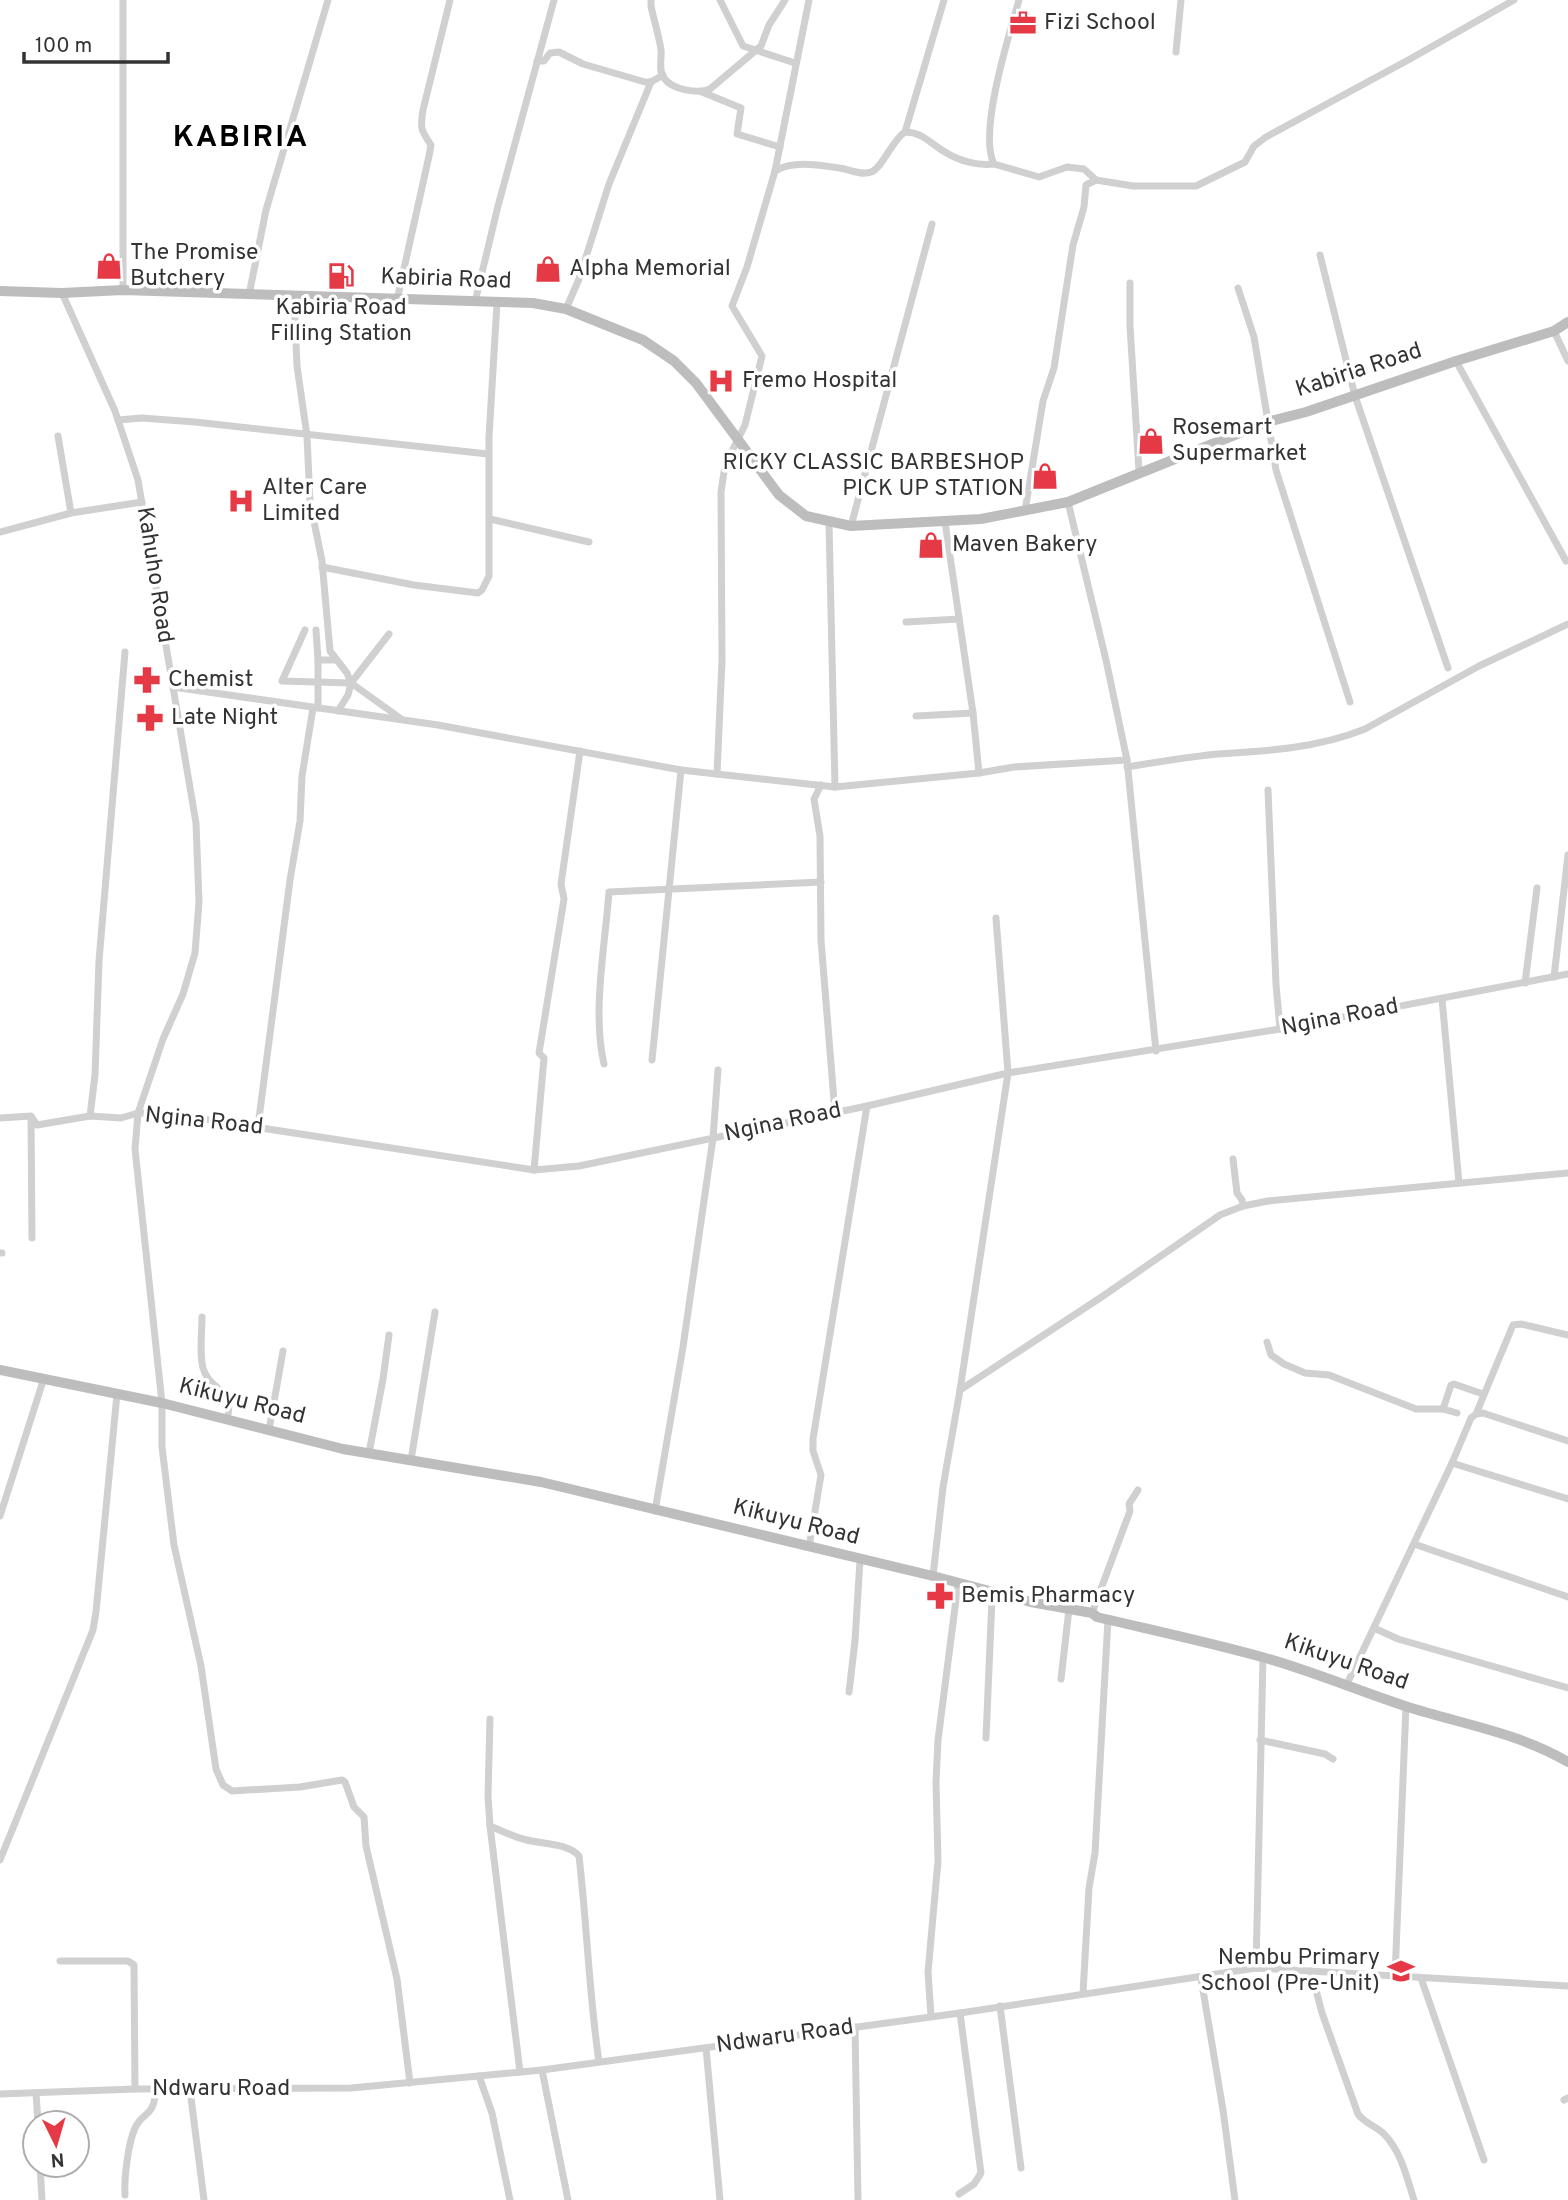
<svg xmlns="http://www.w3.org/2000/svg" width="1568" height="2200" viewBox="0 0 1568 2200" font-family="Overpass,sans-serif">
<rect width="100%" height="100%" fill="#fff"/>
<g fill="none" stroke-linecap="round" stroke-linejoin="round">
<g stroke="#d0d0d0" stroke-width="7">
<path d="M651,0V6C654,21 659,35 661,50C662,58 658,71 664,78C672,90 698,94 710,89L761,46L769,25L785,0"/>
<path d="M720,0L743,46L795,63"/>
<path d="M1019,0C1009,35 978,133 994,164L1039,177L1067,167L1084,169L1096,180L1086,185L1084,207L1073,245L1054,368L1043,401L1025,511"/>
<path d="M1176,52L1181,0"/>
<path d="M537,61H544L550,53L559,52L583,64L645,82H651L663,75"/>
<path d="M702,92L741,108L737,134L780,147"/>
<path d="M905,132C922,132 931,144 945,152C959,161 978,166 994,164"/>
<path d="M775,171L809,0"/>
<path d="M1096,180L1133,186H1196L1245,162L1254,146L1266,137L1410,59L1514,0"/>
<path d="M1320,255L1355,396L1448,668"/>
<path d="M1130,283V326L1139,471"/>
<path d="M1238,288L1254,337L1276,470L1350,702"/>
<path d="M123,290V0"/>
<path d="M62,293L115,411L138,480L196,823L199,902L195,953L183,994L163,1039L138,1113L135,1149L162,1403V1447L174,1545L201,1666L216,1769L223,1785L232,1791L300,1787L342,1780L345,1782L354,1807L364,1817L366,1846L397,1979L410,2083"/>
<path d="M249,295L266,210L328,0"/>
<path d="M294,296L297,366L307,436L310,502L322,561L330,651L347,673L351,683L348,695L338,711"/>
<path d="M397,300L429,156L431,145C421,130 420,129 423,110L450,0"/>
<path d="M475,302L498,206L554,0"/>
<path d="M566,309L579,279L609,184L651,82"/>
<path d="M1554,331L1568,361"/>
<path d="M1456,361L1566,561"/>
<path d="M118,420L142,418L195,422L488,454"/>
<path d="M58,436L71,513"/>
<path d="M1068,502L1106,660L1127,760L1156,1051"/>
<path d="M490,519L589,542"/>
<path d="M945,522L973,713L979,773"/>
<path d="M829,523L835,787"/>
<path d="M851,526L932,224"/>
<path d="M0,532L71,513L142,502"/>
<path d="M322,567L414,585L478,593L482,590L489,576V437L497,303"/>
<path d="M906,622L959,619"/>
<path d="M305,630L282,681L351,683L400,718"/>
<path d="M316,630L318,660H336"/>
<path d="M318,660V708"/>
<path d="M351,683L389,634"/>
<path d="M173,687L438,725L681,770L835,787L979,773L1014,767L1127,760"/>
<path d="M916,716L973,713"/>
<path d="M1127,767C1157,762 1187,757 1218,754C1268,751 1318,748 1365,729L1479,666L1568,624"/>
<path d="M717,774L722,661L721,492L725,465L745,425L762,356L732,306L747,267L775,171C793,160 819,165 839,168C849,169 860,176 871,172C882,169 892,140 905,132L944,0"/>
<path d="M821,785L814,799L820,836L821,940L835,1113"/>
<path d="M1268,790L1276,984L1280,1029"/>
<path d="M1554,977L1568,855"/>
<path d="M1525,983L1537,888"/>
<path d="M1442,999L1459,1183"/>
<path d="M652,1060L681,770"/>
<path d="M604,1064C592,1013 605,946 609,892L821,882"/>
<path d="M90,1116L95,1075L99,961L125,652"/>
<path d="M31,1117L32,1238"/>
<path d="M0,1118L31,1116L37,1125L90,1116L121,1118L138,1113H164L534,1170L579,1166L867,1106L1008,1073L1280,1029L1568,974"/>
<path d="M258,1126L290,880L300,821L302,776L313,708"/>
<path d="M1233,1159L1237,1193L1242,1200L1243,1206"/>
<path d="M534,1170L544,1058L539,1053L564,899L561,884L580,751"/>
<path d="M0,1253H2"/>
<path d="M202,1317C202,1333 199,1352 203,1368C209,1391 236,1388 227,1419"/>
<path d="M1267,1342L1271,1355L1284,1364L1305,1373L1329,1375L1416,1409H1443L1457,1413"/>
<path d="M960,1390L1103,1296L1220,1215L1243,1206L1268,1201L1568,1173"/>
<path d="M1443,1409L1451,1385L1454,1384L1483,1394"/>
<path d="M1476,1414L1513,1325L1521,1324L1568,1335"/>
<path d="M269,1430L283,1351"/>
<path d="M369,1453L383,1379L389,1335"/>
<path d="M411,1460L435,1312"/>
<path d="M1452,1463L1568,1499"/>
<path d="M655,1511L683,1347L713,1138L718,1070"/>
<path d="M0,1516L44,1378"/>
<path d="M1414,1544L1568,1597"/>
<path d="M809,1547L821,1475L813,1451V1439L867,1106"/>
<path d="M933,1576L943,1487L960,1390L1008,1073L996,918"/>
<path d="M1092,1613L1130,1511L1129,1504L1138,1490"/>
<path d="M1374,1628L1398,1639L1568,1688"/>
<path d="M1061,1679L1069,1609"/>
<path d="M1347,1684L1452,1463L1471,1418L1476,1414L1483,1413L1568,1441"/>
<path d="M849,1692L855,1641L860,1560"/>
<path d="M490,1719L488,1796L490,1826L520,2072"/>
<path d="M986,1738L992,1598L994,1592"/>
<path d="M1260,1740L1325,1754L1333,1759"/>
<path d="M490,1826C502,1831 514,1837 527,1840C542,1844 568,1843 579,1856C587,1925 589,1994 599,2062"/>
<path d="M0,1860L93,1630L96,1612L117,1394"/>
<path d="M60,1961H128L134,1965L135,2089"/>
<path d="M1256,1968L1263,1657"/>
<path d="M1311,1971L1322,2013L1358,2114C1364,2123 1376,2126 1384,2134C1401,2151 1407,2178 1414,2200"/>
<path d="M1395,1976L1406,1706"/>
<path d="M1201,1978L1223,2110L1235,2200"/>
<path d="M1421,1978L1484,2160"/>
<path d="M1083,1993L1089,1888L1095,1853L1108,1619"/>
<path d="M1000,2006L1021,2168"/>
<path d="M931,2016L928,1972L938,1861L936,1782L938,1740L958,1584"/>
<path d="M855,2027L858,2200"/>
<path d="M706,2048L720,2200"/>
<path d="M542,2070L568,2200"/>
<path d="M479,2076L492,2113L510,2200"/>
<path d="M190,2090L204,2200"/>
<path d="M36,2093L38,2123"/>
<path d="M0,2094L135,2089L351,2088L542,2070L960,2013L1256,1968L1568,1986"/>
<path d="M1564,2100L1568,2098"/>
<path d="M40,2165L42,2200"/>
<path d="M959,2194L974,2184L981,2173L960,2013"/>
<path d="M125,2195C124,2178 128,2144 135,2128C144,2109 153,2120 156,2090"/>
</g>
<g stroke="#bdbdbd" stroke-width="10">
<path d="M0,291L62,293L123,290L533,303L566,309L643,340L674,361L696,383L779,495L806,516L851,526L981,519L1068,502L1267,422L1306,412L1456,361L1554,331L1568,322"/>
<path d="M0,1370L162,1403L343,1449L541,1482L933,1576L1031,1602L1092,1613L1097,1617C1152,1630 1208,1642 1262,1657C1312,1671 1359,1691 1408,1707C1462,1724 1519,1733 1568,1762"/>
</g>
</g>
<defs>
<symbol id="office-bare" viewBox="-9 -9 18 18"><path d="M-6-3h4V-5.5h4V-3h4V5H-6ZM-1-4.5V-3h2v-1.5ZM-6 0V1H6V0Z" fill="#e63946" stroke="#fff" stroke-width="2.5" paint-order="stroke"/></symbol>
<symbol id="shop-bare" viewBox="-9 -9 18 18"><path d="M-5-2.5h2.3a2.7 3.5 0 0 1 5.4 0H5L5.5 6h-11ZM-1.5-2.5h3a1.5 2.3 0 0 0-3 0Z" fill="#e63946" stroke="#fff" stroke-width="2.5" paint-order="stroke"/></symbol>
<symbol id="fuel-bare" viewBox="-9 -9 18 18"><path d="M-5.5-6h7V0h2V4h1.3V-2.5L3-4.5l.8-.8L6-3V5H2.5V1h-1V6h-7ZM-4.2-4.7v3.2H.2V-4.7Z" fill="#e63946" stroke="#fff" stroke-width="2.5" paint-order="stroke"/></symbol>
<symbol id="hospital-bare" viewBox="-9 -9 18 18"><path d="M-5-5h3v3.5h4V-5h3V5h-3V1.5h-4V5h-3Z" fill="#e63946" stroke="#fff" stroke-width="2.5" paint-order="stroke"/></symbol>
<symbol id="pharmacy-bare" viewBox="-9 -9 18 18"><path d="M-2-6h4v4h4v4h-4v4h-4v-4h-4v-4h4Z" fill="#e63946" stroke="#fff" stroke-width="2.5" paint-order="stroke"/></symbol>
<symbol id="school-bare" viewBox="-9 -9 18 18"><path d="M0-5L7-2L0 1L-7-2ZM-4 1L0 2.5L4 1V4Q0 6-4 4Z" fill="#e63946" stroke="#fff" stroke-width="2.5" paint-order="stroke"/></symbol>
</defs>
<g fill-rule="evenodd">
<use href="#office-bare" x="1004" y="4" width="38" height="38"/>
<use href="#shop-bare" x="90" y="247" width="38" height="38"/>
<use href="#shop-bare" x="529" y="250" width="38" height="38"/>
<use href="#fuel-bare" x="322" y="257" width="38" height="38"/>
<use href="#hospital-bare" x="702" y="362" width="38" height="38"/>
<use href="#shop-bare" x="1132" y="422" width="38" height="38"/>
<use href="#shop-bare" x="1026" y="457" width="38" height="38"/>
<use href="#hospital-bare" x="222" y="482" width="38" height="38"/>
<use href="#shop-bare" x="912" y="526" width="38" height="38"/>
<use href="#pharmacy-bare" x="128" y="661" width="38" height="38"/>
<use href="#pharmacy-bare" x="131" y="699" width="38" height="38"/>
<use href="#pharmacy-bare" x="921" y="1577" width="38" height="38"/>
<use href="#school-bare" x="1382" y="1952" width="38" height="38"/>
</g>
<g text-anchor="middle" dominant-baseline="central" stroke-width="7" stroke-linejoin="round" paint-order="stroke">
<g font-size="23" fill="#333" stroke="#fff" text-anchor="start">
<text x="1044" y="23">Fizi School</text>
<text x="130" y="253">The Promise<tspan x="130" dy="26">Butchery</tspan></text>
<text x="569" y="269">Alpha Memorial</text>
<text x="341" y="308" text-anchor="middle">Kabiria Road<tspan x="341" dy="26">Filling Station</tspan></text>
<text x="742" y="381">Fremo Hospital</text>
<text x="1172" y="428">Rosemart<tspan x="1172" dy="26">Supermarket</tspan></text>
<text x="1024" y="463" text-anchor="end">RICKY CLASSIC BARBESHOP<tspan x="1024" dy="26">PICK UP STATION</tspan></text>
<text x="262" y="488">Alter Care<tspan x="262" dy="26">Limited</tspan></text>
<text x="952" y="545">Maven Bakery</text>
<text x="168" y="680">Chemist</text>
<text x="171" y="718">Late Night</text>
<text x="961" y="1596">Bemis Pharmacy</text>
<text x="1380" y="1958" text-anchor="end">Nembu Primary<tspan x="1380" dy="26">School (Pre-Unit)</tspan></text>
</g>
<g font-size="23" fill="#333" stroke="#fff">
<text transform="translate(446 280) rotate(2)">Kabiria Road</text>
<text transform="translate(1359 371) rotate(-18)">Kabiria Road</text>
<text transform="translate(154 575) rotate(81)">Kahuho Road</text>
<text transform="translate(1340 1018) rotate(-11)">Ngina Road</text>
<text transform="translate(204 1122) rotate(6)">Ngina Road</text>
<text transform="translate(783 1123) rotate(-12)">Ngina Road</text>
<text transform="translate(242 1402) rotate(14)">Kikuyu Road</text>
<text transform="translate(796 1523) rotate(14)">Kikuyu Road</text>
<text transform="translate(1346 1663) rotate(19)">Kikuyu Road</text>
<text transform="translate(785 2037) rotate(-8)">Ndwaru Road</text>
<text x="221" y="2089">Ndwaru Road</text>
</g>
<g font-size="30" font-weight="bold" letter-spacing="2" fill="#000" stroke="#fff">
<text x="241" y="138">KABIRIA</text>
</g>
</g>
<g transform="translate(56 2144) rotate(175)"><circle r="33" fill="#ffffff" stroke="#adadad" stroke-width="2"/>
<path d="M0-5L12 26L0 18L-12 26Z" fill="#e63946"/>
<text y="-10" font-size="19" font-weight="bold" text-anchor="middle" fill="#333333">N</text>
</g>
<path d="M24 52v10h144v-10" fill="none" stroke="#333333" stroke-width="3.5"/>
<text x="35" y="52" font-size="21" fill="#333333" stroke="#ffffff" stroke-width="5" paint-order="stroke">100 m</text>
</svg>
